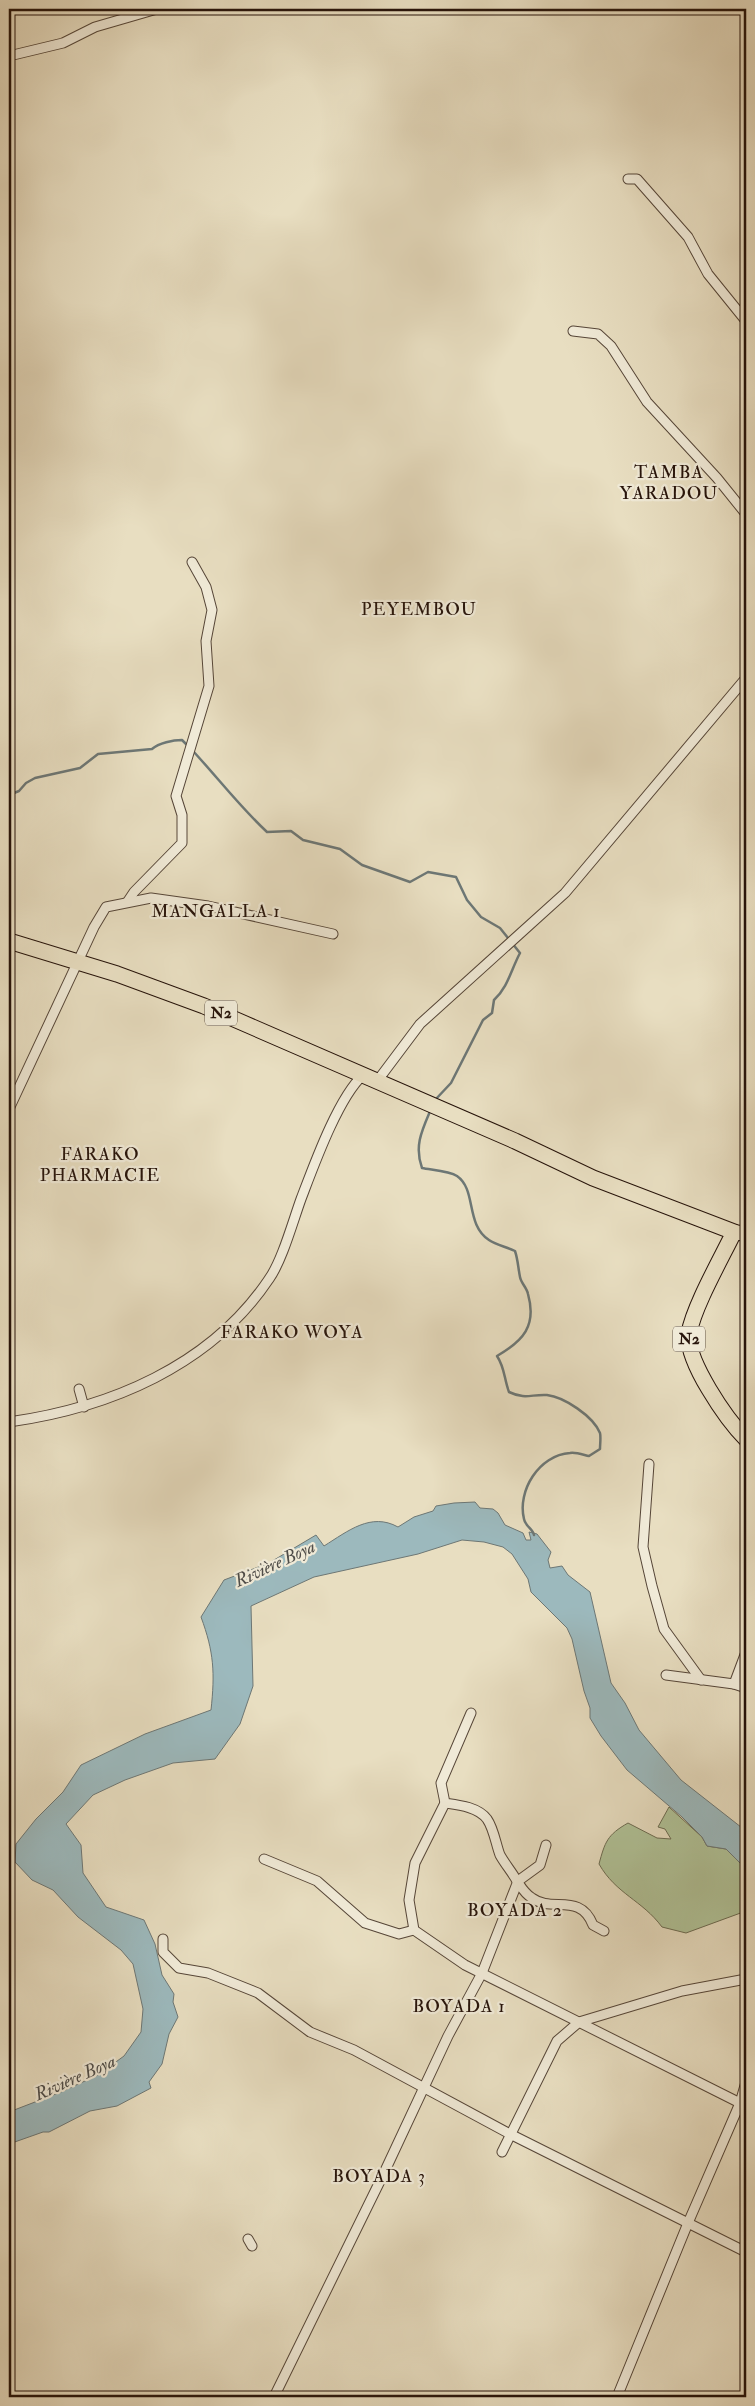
<svg xmlns="http://www.w3.org/2000/svg" width="755" height="2406" viewBox="0 0 755 2406" font-family="'IM FELL Double Pica',serif">
<rect width="100%" height="100%" fill="#e8dec1"/>
<filter id="stains"><feTurbulence type="fractalNoise" baseFrequency=".004" numOctaves="4"/><feColorMatrix values="0 0 0 0 .2 0 0 0 0 .09 0 0 0 0 .02 0 0 0 .5 -.17"/></filter>
<radialGradient id="worn" r=".72"><stop offset=".6" stop-color="#630" stop-opacity="0"/><stop offset="1" stop-color="#630" stop-opacity=".3"/></radialGradient>
<path fill="#b0c297" stroke="#6b6a50" d="M669,1807L702,1837L707,1846L726,1849L746,1869V1911L686,1933L662,1927C642,1900 616,1894 599,1864C605,1842 607,1835 628,1823L657,1838L671,1839L665,1829L658,1827Z"/>
<path fill="#9cb9bd" stroke="#6d7775" d="M475,1502L480,1508L493,1509L498,1513L505,1525L523,1533L526,1540H531L529,1532L537,1534L551,1552L548,1560L550,1568L562,1566L568,1575L590,1592L611,1683L625,1703L639,1730L681,1780L746,1831V1869L726,1849L707,1846L702,1837L682,1817L627,1770L601,1736L590,1718V1708L584,1691L572,1639L567,1628L531,1592L528,1579L512,1554L503,1547L484,1542L462,1540L418,1554L314,1577L251,1606L253,1686L240,1724L215,1759L173,1763L125,1780L93,1795L66,1824L81,1845L83,1873L106,1907L144,1920L155,1944L162,1975L174,1994L173,2002L178,2017L169,2034L162,2064L149,2082L151,2088L117,2106L90,2111L49,2132H43L9,2144V2112L61,2092L98,2075L124,2056L141,2032L143,2009L133,1964L121,1950L78,1917L53,1890L32,1880L15,1862L16,1844L36,1819L63,1792L81,1765L145,1734L211,1710C215,1673 214,1652 201,1617L224,1580L269,1563L316,1535L324,1546C348,1531 371,1512 398,1527L414,1517L433,1511L436,1506L454,1503Z"/>
<g fill="none" stroke-linecap="round" stroke-linejoin="round">
<g stroke="#6d7775" stroke-width="2.5">
<path d="M193,751C218,778 240,807 267,832L291,831L303,840L340,849L362,865L410,882L428,872L456,877L467,900L481,917L500,928L520,953C511,970 508,987 494,1000L492,1013L483,1020L451,1083L435,1100"/>
<path d="M9,795L19,791L26,783L35,778L80,768L98,754L152,749C159,743 173,740 182,740L189,747"/>
<path d="M431,1109C422,1130 414,1146 422,1168C432,1170 449,1171 457,1176C477,1190 465,1224 489,1240C496,1245 507,1247 515,1251C518,1260 518,1267 520,1277C521,1283 527,1288 528,1294C537,1326 523,1341 497,1356C505,1368 504,1379 509,1392C526,1400 531,1394 547,1395C564,1397 593,1416 600,1433C601,1437 600,1444 600,1449L589,1456C584,1455 576,1452 570,1453C539,1455 517,1491 524,1519C525,1526 533,1529 534,1535"/>
</g>
<defs>
<g id="street">
<path d="M9,56L63,43L95,27L157,9"/>
<path d="M628,179H637L688,237L708,274L746,321"/>
<path d="M573,331L598,334L611,346L647,402L717,478L746,514"/>
<path d="M128,901L134,892L182,843V815L176,796L209,686L206,641L212,610L206,587L192,562"/>
<path d="M378,1080L420,1024L565,893L746,678"/>
<path d="M9,1109L94,927L106,907L151,898L208,906L333,934"/>
<path d="M79,1389L84,1407"/>
<path d="M9,1422C109,1408 211,1366 269,1279C282,1261 293,1221 301,1199C314,1165 338,1098 363,1075"/>
<path d="M649,1464L643,1547L652,1586L664,1629L701,1680"/>
<path d="M666,1675L734,1684L746,1688"/>
<path d="M734,1684L746,1652"/>
<path d="M471,1713L441,1783L445,1803C459,1805 478,1807 487,1819C494,1829 496,1845 500,1855C505,1864 512,1872 517,1881C521,1887 525,1894 532,1898C552,1913 580,1892 593,1925L604,1931"/>
<path d="M445,1803L415,1863L409,1900L414,1930L465,1965L740,2103L746,2108"/>
<path d="M264,1859L317,1881L365,1923L399,1934L414,1930"/>
<path d="M163,1939V1952L179,1968L208,1973L258,1993L310,2032L354,2050L510,2134L746,2252"/>
<path d="M502,2152L557,2041L579,2022L682,1991L746,1979"/>
<path d="M248,2239L252,2246"/>
<path d="M274,2397L383,2175L448,2036L482,1973L518,1881L540,1865L546,1845"/>
<path d="M617,2397L688,2223L740,2103L746,2082"/>
</g>
<path id="primary" d="M734,1232L746,1234"/>
<path id="highway" d="M9,941L117,974L204,1006L515,1141L593,1178L734,1232C721,1259 694,1306 689,1333C685,1360 727,1420 746,1439"/>
</defs>
<use href="#street" stroke="#564638" stroke-width="11"/>
<use href="#primary" stroke="#26130a" stroke-width="16"/>
<use href="#highway" stroke="#26130a" stroke-width="17"/>
<use href="#street" stroke="#f0ead7" stroke-width="9"/>
<use href="#primary" stroke="#e8dec1" stroke-width="14"/>
<use href="#highway" stroke="#e8dec1" stroke-width="15"/>
</g>
<g text-anchor="middle" dominant-baseline="central" stroke-width="4.5" stroke-linejoin="round" paint-order="stroke">
<g fill="#f0ead7" stroke="#635448" stroke-width="1">
<rect x="205" y="1000.5" width="32" height="25" rx="4"/>
<rect x="673" y="1326.5" width="32" height="25" rx="4"/>
</g>
<g font-size="15" font-weight="bold" fill="#26130a">
<text x="221" y="1013">N2</text>
<text x="689" y="1339">N2</text>
</g>
<g font-size="18" letter-spacing="1" fill="#26130a" stroke="#f0ead7">
<text x="669" y="472">TAMBA<tspan x="669" dy="21">YARADOU</tspan></text>
<text x="419" y="609">PEYEMBOU</text>
<text x="216" y="911">MANGALLA 1</text>
<text x="100" y="1154">FARAKO<tspan x="100" dy="21">PHARMACIE</tspan></text>
<text x="292" y="1332">FARAKO WOYA</text>
<text x="515" y="1910">BOYADA 2</text>
<text x="459" y="2006">BOYADA 1</text>
<text x="379" y="2176">BOYADA 3</text>
</g>
<g font-size="18" font-style="italic" fill="#4f4d49" stroke="#f0ead7">
<text transform="translate(275 1564) rotate(-25)">Rivière Boya</text>
<text transform="translate(75 2078) rotate(-24)">Rivière Boya</text>
</g>
</g>
<rect width="755" height="2406" fill="none" stroke="#e8dec1" stroke-width="30"/>
<rect x="10" y="10" width="735" height="2386" fill="none" stroke="#26130a" stroke-width="2.5"/>
<rect x="15" y="15" width="725" height="2376" fill="none" stroke="#26130a"/>
<rect width="100%" height="100%" filter="url(#stains)"/>
<rect width="100%" height="100%" fill="url(#worn)"/>
</svg>
